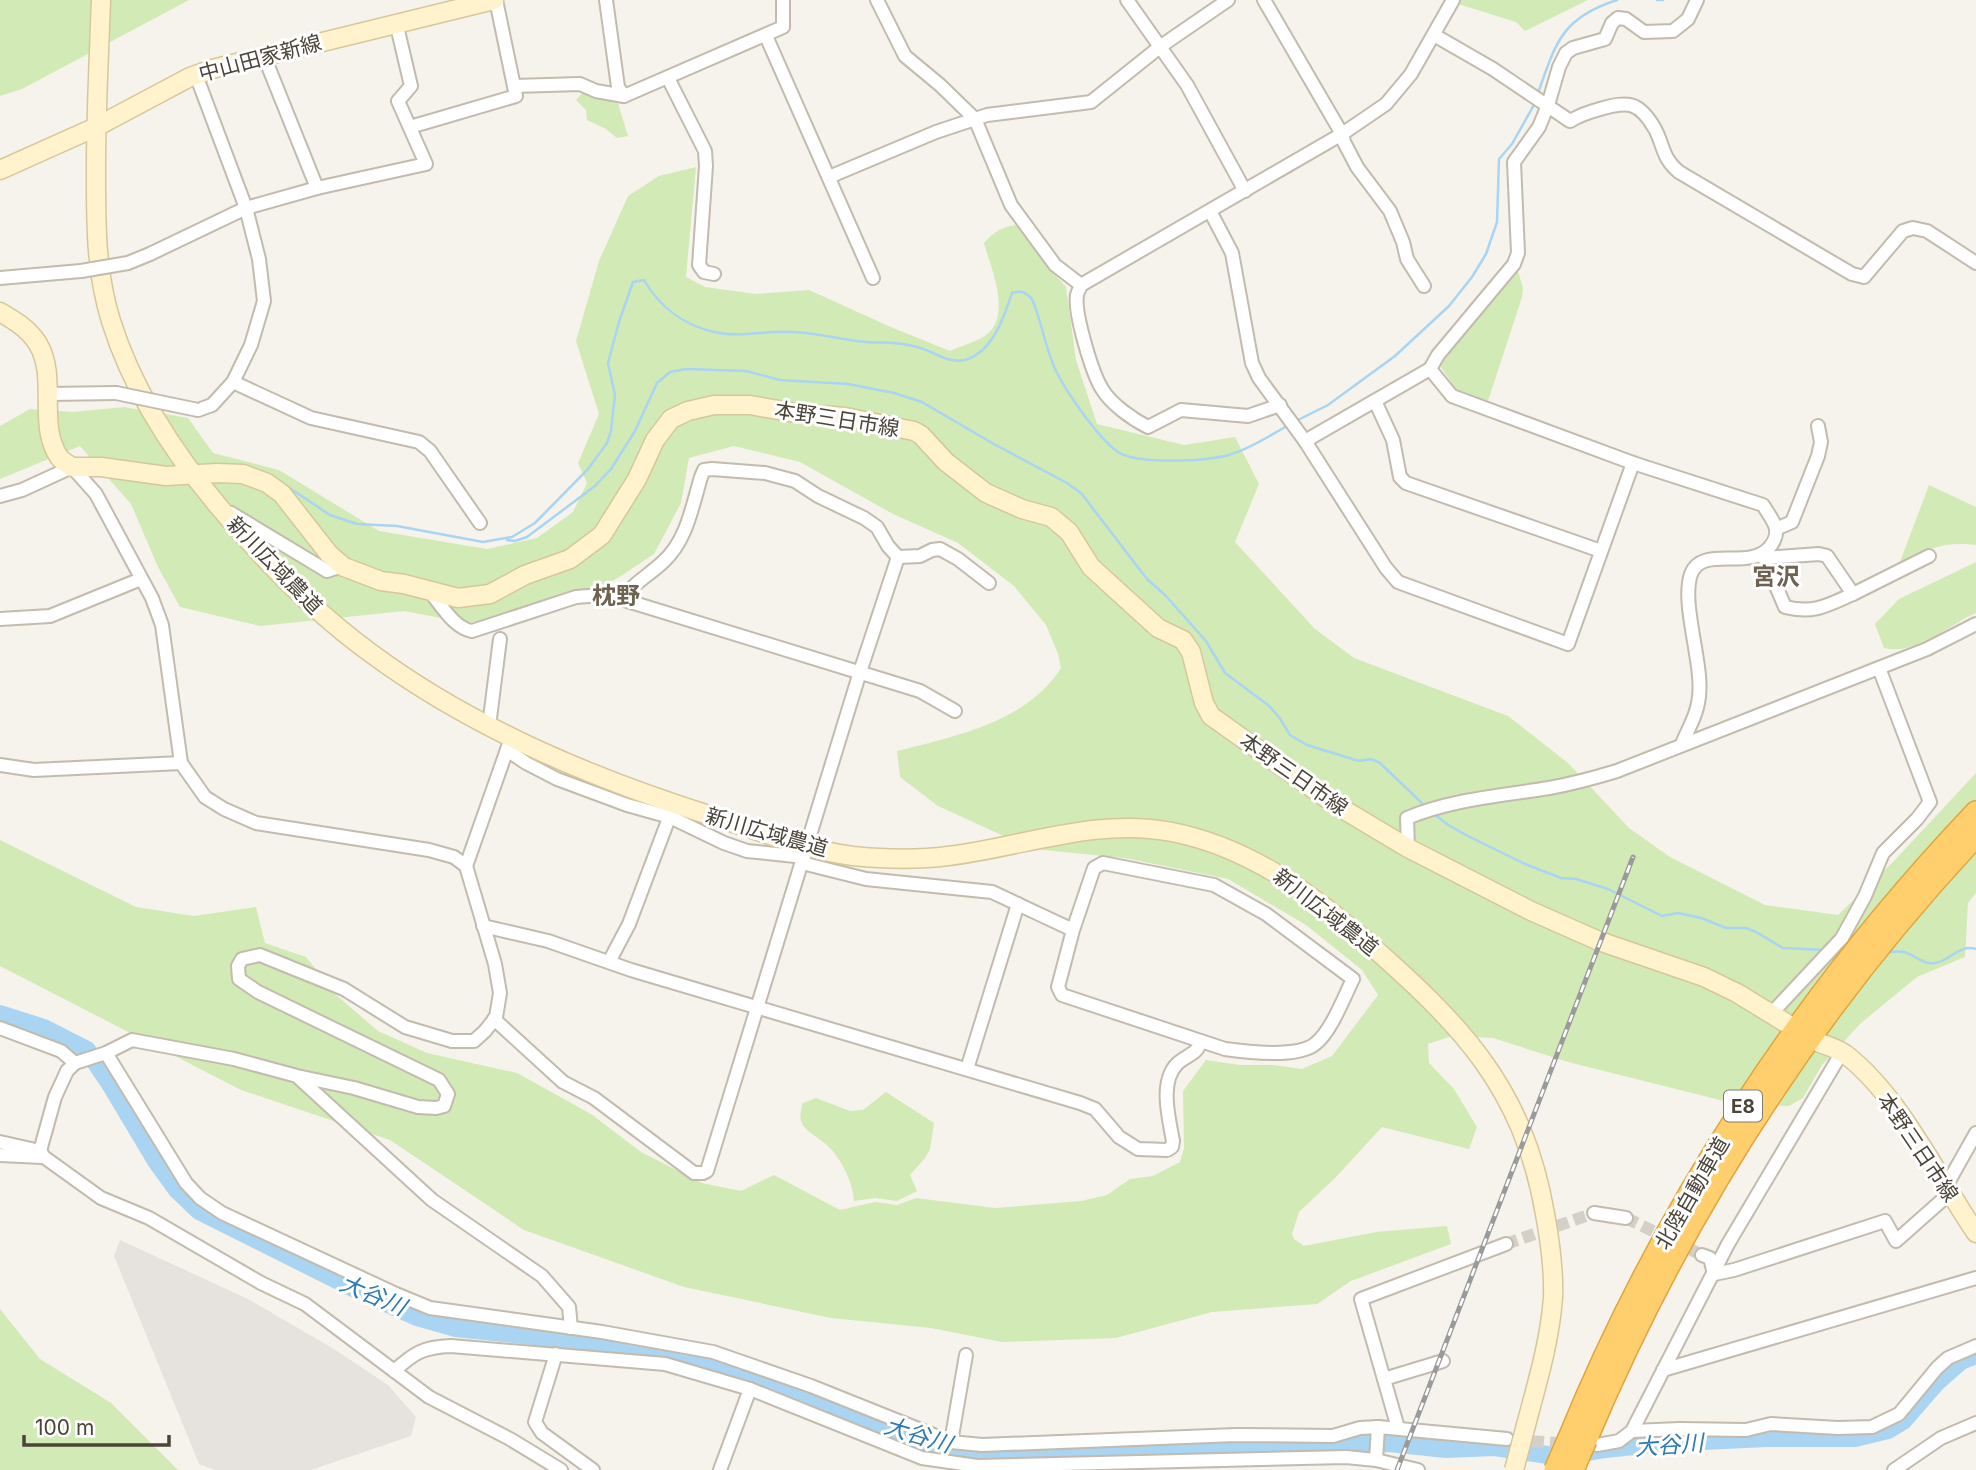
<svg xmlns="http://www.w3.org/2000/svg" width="1976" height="1470" viewBox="0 0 1976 1470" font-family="Inter,'Noto Sans JP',sans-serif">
<rect width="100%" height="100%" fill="#f6f3ec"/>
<path fill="#e6e2dd" d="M120,1240L248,1299L334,1349L388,1385L416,1417L411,1436L311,1470H215L199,1464L114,1256Z"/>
<g fill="#d2eab5">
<path d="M0,0H189L22,89L0,96Z"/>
<path d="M1460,0H1588L1525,31L1516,22L1458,4Z"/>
<path d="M584,91L617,100L628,136L617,138L606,129L587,120L586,110L576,100Z"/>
<path d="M696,167L686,277L705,287L756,294L809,290L893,328L950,351C961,346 975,342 985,336C1013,316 991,269 984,243C993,232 1005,225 1019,225L1036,253L1066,287L1076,360L1097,424L1184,445L1235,437L1259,484L1235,542L1314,628L1354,658L1508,716L1568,763L1629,828L1670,857L1765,905L1838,915L1894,861L1976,773V893L1968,903L1965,957L1917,977L1861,1023L1822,1065L1803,1098L1789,1106L1740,1105L1568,1062L1493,1038L1452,1036L1428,1044L1429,1063L1454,1089L1477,1127L1469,1149L1382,1127L1335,1178L1299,1212L1292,1234L1294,1239L1304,1246L1376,1232L1447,1226L1451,1244L1351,1281L1317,1304L1212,1312L1116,1338L1002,1342L931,1328L831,1318L684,1287L524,1230L390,1140L241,1090L0,966V840L136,907L194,916L256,907L265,943L306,957L335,994L378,1031L427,1053L517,1073L591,1114L641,1152L702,1183L741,1191L774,1175L840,1210L875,1202L897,1205L916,1198L995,1208L1081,1201L1107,1195L1130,1179L1153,1176L1180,1162L1184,1148L1183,1091L1206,1060L1240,1065H1273L1302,1069L1332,1056L1378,995L1362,970L1306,925L1228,879L1125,858L1032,849L938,806L900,777L897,751C955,736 1027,722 1061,668L1058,654L1046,625L1014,586L958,543L893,514L800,462L734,446L689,458L681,503L654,554L618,578L576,599L502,621L462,622L404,611L260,626L180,607L158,567L131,504L80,446L0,479V426L30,409L73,412L124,407L188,418L213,453L279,470L379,531L487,549L537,538L573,512L587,483L578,463L599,414L576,341L599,261L628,196L659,176Z"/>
<path d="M1517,268L1523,288L1522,297L1488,401L1456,389L1439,364Z"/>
<path d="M1929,485L1976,507V545C1944,541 1928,549 1900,562Z"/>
<path d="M1976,562V613C1948,625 1914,656 1884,648L1875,624L1899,599Z"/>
<path d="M886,1092L934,1123L930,1149L925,1158L910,1175L917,1191L897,1201L875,1198L854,1201C853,1183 842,1160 829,1147C814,1132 793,1130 803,1103L816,1098L850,1111L863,1110Z"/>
<path d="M0,1309L40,1359L111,1403L178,1470H0Z"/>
</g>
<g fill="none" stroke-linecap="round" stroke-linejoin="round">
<g stroke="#a9d4f2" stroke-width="2.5">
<path d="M1657,0H1663"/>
<path d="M1538,93C1556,43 1561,18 1617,0"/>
<path d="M1296,421L1328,405L1395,356L1449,306L1472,277L1486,254L1497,222L1499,159L1512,144L1535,103"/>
<path d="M254,469L268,474"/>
<path d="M276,479L330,515L357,524L397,526L483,542L512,537L535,523L588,469L607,443L611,431L615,395L608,363L619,322L633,282L644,280C659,306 683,325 714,332C740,338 767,330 793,332C818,333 842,340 867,342C876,343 885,342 894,343C902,344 912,345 920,348C935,352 949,364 965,360C993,352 1004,317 1012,293C1022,290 1025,292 1032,299C1042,322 1045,348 1056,371C1067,393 1098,438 1118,452C1137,465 1207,461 1229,455C1250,449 1269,436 1287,426"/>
<path d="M507,540L515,541L527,537L595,486L611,469L635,431L657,383L670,372L686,369L746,371L780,380L848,384L894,393L922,402L992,443L1067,483L1081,493L1147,579L1165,595L1206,641L1225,673L1268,705L1279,717L1290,735L1307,745L1359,761L1371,759L1380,763L1425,806"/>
<path d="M1433,813L1448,825L1468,836L1525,864L1561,878L1576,879L1608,889L1662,916L1678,913L1701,918L1726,928H1746L1756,932L1783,948L1824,950"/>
<path d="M1887,952C1892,952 1899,951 1904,952C1915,955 1923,965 1935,963C1950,961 1959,944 1976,949"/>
</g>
<path stroke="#a9d4f2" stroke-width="18" d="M0,1014L44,1028L87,1050L110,1084L156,1161L177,1190L199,1211L357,1290L417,1317L456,1328L647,1348L710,1362L946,1449L992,1451L1389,1443L1446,1449L1495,1447L1560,1457L1605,1449L1662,1443L1766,1438H1855L1888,1430L1903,1421L1936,1383L1961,1361L1976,1355"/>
<g stroke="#d4d0c8" stroke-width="12" stroke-dasharray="12 6" stroke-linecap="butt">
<path d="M1626,1218L1702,1255"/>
<path d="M1506,1244L1594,1213"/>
<path d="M1514,1440L1572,1444"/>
</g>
<defs>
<g id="street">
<path d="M606,0L618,87L624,96L783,27V0"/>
<path d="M877,0L905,56L940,85L975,119L1011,205L1055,265L1081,285"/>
<path d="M1127,0L1187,85L1245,191"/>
<path d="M1264,0L1342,134L1344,142L1357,167L1390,211L1403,242L1407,259L1424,286"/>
<path d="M1434,35L1493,69L1570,121C1580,115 1589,112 1600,109C1628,101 1639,101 1655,129C1664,146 1662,158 1679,172L1852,274L1864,277L1903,231L1913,228L1927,231L1976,263"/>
<path d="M766,36L873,278"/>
<path d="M264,56L317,188"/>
<path d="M196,75L246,208L259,259L264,301L251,345L233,382L212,405L198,410"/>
<path d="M668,78L705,151L706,166L699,265L704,272L714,274"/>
<path d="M514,86L580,84L596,91L624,96"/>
<path d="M410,127L516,96L496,0"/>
<path d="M829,177L936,132L987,115L1091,102L1161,46L1228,0"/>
<path d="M1210,211L1232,253L1252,363L1259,378L1305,441L1386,568L1398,582L1568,644L1633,463"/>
<path d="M150,254L246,208L317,188L426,164L398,101L411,86L396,22"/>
<path d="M0,278L81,271"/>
<path d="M1430,369L1452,396L1633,463L1763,505C1767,512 1775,522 1776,529C1777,536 1773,544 1768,549C1748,570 1702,545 1691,574C1680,606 1706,669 1698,703C1696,717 1687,731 1682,744"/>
<path d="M233,382L311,418L419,442L430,451L480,523"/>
<path d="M49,394L116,393"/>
<path d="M1375,401L1393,440L1400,477L1406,483L1601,551"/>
<path d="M1280,405L1248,416L1181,410L1148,427C1132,419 1111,404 1102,389C1092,373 1074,313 1077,295C1078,291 1080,288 1081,285L1342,134L1386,104L1411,74L1453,0"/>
<path d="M1305,441L1430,369L1438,355L1514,264L1518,253L1514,162L1539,127L1548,105L1559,67L1566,53L1573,48L1605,39L1612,23L1618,18L1626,19L1644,32L1673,31L1688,19L1697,0"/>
<path d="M0,496L22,490L72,467L96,494L152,598L162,625L181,763L205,797L224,809L256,823L429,850L454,857L466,866L495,964L500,993L496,1017L485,1031L474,1041H452L405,1027L344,989L260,955L242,959L238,966L239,979L258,992L439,1080L448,1094L444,1106L436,1108L418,1107L354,1088L297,1076L234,1059L132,1040L106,1053L75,1063L67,1071L55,1097L40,1151"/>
<path d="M231,513L327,571L342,566"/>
<path d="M1776,529L1792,522L1818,456L1821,442L1818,426"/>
<path d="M1761,554L1764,558L1819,554L1827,556L1853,594L1929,556"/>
<path d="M898,557L920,556L932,550L940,549L958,559L989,583"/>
<path d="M1764,558L1785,607C1814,614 1826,606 1853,594"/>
<path d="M431,593C442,606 454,628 472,631L576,597L601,595L621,599L920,691L955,711"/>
<path d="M0,619L50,616L141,579"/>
<path d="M489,726L500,639"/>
<path d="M507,750L526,763L557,779L627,805L670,817L724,843L747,851L804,857"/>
<path d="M0,765L34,770L181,763"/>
<path d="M1408,848L1407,818C1452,799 1501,796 1549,788C1572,784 1594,778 1617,771L1927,649L1976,624"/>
<path d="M802,863L866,879L992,892L1073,930L1094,868L1103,863L1214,885L1266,914L1353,979C1344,997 1331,1032 1315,1044C1298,1058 1246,1052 1225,1049L1062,995L1058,987L1073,930"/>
<path d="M466,866L509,744"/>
<path d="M483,926L548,941L631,970L1080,1103L1095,1109L1119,1137L1138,1149L1167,1150L1172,1147L1173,1141C1169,1119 1159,1082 1177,1064C1186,1055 1199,1054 1200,1041"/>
<path d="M609,962L629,924L672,810"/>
<path d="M1771,1014L1842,938L1865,896L1883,853L1917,819L1930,802L1879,668"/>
<path d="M494,1019L563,1082L594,1098L694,1173H703L707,1171L860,672L898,557L888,546L877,527L864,518L818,496L795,481L765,473L712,469L704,470L701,477C692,507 687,540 663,562C648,576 635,582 621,599"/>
<path d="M0,1028L61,1051L75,1063"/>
<path d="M106,1053L186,1183L200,1198L222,1213L396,1294L430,1308L602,1332L713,1352L811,1386L951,1442L982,1445L1236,1435L1333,1436L1360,1428L1378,1427L1507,1439"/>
<path d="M967,1069L1018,904"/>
<path d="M299,1078L432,1200L542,1276L569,1307L571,1328"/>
<path d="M0,1142L40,1151L44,1157L101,1198L149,1218L261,1283L305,1304L429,1397L510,1439L561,1470"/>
<path d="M0,1155L42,1157"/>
<path d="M1945,1188L1976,1133"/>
<path d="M1594,1213L1626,1218"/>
<path d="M1702,1255L1710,1258L1714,1274"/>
<path d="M1714,1274L1734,1270L1885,1221L1896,1241L1949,1194"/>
<path d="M556,1354L535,1422L542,1433L593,1470"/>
<path d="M1663,1370L1976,1278"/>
<path d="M394,1371C414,1353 423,1347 451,1346L665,1364L750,1389L922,1458L977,1466L1346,1457L1376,1460L1418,1470"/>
<path d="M1384,1379L1443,1361"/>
<path d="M1398,1428L1361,1299L1506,1244"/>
<path d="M1632,1431L1680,1429L1746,1430L1771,1424L1838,1428L1872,1427L1899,1414L1937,1368L1948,1358L1976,1346"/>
<path d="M951,1442L966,1355"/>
<path d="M1597,1445L1619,1441L1632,1431L1728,1244L1842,1052"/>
<path d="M1376,1460L1378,1427"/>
<path d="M720,1470L750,1389"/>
<path d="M1894,1470L1941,1438L1976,1423"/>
</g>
<g id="secondary">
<path d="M101,0C99,56 96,111 96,167C96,219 95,270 111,321C133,392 177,458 225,514C269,566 317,614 372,654C474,729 594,779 715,817C760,831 806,850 853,856C883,859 917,860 948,856C1023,847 1096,817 1172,832C1248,847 1310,892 1367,942C1460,1024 1523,1086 1545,1214C1550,1241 1554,1269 1553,1297C1550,1341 1537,1383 1526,1425"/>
<path d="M0,170L96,127L190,77L212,69L494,0"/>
<path d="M0,312C14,320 29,329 38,344C58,377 37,425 59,457C62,461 68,464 72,467H101L166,476L217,473L243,474L267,483L282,494L329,554L344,567L381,581L404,584L458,598L490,594L525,575L570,559L602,535L637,479L655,440L671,419L688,411L714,405H750L795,413L845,417L914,431L921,435L946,462L986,493L1022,509L1051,517L1069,532L1091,567L1158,628L1183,640L1191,652L1204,703L1211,716L1336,805L1408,848L1531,911L1599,941L1704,977L1737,993L1786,1023"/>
<path d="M1820,1043C1828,1046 1838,1049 1845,1054C1899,1095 1937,1176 1976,1233"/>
</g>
<g id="highway">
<path d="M1569,1438C1664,1206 1803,994 1976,812"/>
<path d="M1586,1440C1680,1217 1811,1012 1976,836"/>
</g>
</defs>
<use href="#street" stroke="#c2bbae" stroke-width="16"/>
<use href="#secondary" stroke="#d6c79b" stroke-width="21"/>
<use href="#highway" stroke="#e0a43c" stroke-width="24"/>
<use href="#street" stroke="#fff" stroke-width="12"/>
<use href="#secondary" stroke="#fff3cd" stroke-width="18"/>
<use href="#highway" stroke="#ffcf6e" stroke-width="21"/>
<defs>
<path id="rail" d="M1397,1470L1633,857"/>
</defs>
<use href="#rail" stroke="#9a9a9a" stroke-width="5"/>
<use href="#rail" stroke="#fff" stroke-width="2.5" stroke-dasharray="8" stroke-linecap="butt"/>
<defs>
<g id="street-bridge">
<path d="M81,271L128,263L150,254"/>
<path d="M116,393L198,410"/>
</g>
<path id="secondary-bridge" d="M1514,1470L1526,1425"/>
<g id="highway-bridge">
<path d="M1555,1470L1569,1438"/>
<path d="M1573,1470L1586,1440"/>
</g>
</defs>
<use href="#street-bridge" stroke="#c2bbae" stroke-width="16" stroke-linecap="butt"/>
<use href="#secondary-bridge" stroke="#d6c79b" stroke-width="21" stroke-linecap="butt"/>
<use href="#highway-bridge" stroke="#e0a43c" stroke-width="24" stroke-linecap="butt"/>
<use href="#street-bridge" stroke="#fff" stroke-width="12"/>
<use href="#secondary-bridge" stroke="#fff3cd" stroke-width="18"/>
<use href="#highway-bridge" stroke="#ffcf6e" stroke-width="21"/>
</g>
<g text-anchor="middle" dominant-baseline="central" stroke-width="6" stroke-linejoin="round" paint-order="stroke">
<rect fill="#fff" stroke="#817c74" stroke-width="2" x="1724" y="1090.5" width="38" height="31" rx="5"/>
<g font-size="19" font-weight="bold" fill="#4b4439">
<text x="1743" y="1106">E8</text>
</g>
<g font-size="21" fill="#4b4439" stroke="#fff">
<text transform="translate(260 58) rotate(-15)">中山田家新線</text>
<text transform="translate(837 419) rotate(9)">本野三日市線</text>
<text transform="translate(275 565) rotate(46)">新川広域農道</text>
<text transform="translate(1294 774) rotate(35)">本野三日市線</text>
<text transform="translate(767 832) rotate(16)">新川広域農道</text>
<text transform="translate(1326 912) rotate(38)">新川広域農道</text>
<text transform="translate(1918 1147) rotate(56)">本野三日市線</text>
<text transform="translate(1692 1193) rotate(-60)">北陸自動車道</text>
</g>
<g font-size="23" font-style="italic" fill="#2e7ab2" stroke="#fff">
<text transform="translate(373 1295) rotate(23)">大谷川</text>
<text transform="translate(918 1435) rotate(17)">大谷川</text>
<text transform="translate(1669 1445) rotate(-4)">大谷川</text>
</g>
<g font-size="24" font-weight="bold" fill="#6e6250" stroke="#fff">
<text x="1776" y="576">宮沢</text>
<text x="616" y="595">枕野</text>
</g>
</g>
<path d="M24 1435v10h145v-10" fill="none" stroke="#4b4439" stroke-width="3.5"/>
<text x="35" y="1435" font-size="21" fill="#4b4439" stroke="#ffffff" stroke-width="5" paint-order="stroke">100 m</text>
</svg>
